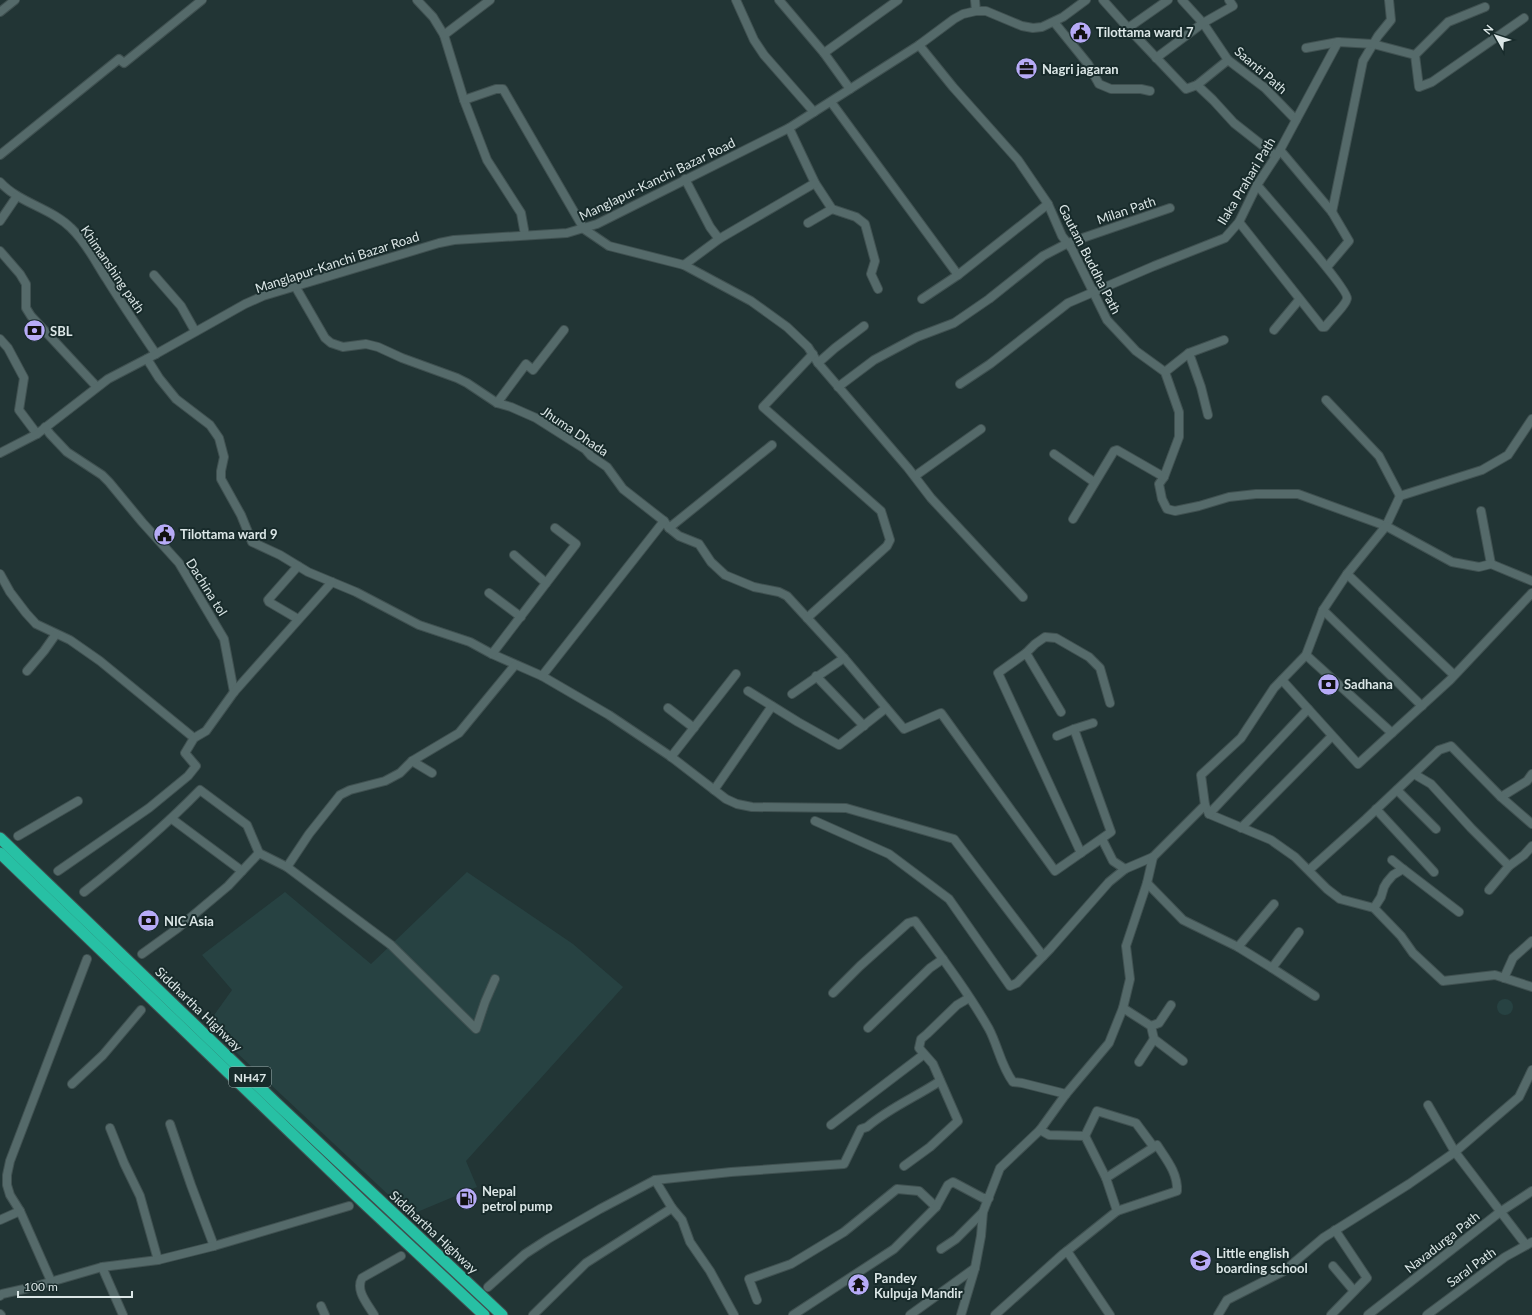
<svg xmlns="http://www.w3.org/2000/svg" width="1532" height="1315" viewBox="0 0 1532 1315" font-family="Lato,sans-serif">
<rect width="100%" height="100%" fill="#223535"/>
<g fill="#274242">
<path d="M467,872L573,944L623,987L466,1161L477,1187L410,1215L207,1025L232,990L202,955L285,892L371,964Z"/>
<circle cx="1505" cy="1007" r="8"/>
</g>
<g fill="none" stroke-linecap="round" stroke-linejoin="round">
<defs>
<g id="minor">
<path d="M417,0L433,17L444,35L464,100L487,160L521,213L525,235"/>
<path d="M736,0L754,40L764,55L814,112"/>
<path d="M779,0L824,53L850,89"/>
<path d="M975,0L976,11"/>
<path d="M1103,0L1128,28L1186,89L1197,85L1213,100L1234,123L1276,156"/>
<path d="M1182,0L1203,23L1228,60L1265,88L1296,120"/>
<path d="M0,12L15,0"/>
<path d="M1054,22L1088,64L1099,84L1111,89H1141L1150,91"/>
<path d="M1128,28L1168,0"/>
<path d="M444,35L490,0"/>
<path d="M919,45L953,87L1018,160L1048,204L1062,236L1072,249L1107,320L1136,351L1165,372L1179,412V437L1164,477L1159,484L1162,499L1167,509L1175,511L1199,506L1229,497L1256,494H1298L1386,526L1400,496L1482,470L1508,455L1532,419"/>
<path d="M1306,48L1338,42"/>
<path d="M824,53L898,0"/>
<path d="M1415,55L1448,22L1485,7"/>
<path d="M1156,58L1203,23L1233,6L1229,0"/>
<path d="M1197,85L1228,60"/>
<path d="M464,100L496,89H503L584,229L609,246L684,265L751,301L787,327L808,347L818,363L908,468L931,498L1023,597"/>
<path d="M831,102L958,275"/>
<path d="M789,128L815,183L832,209L856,217L865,224L875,261L871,274L878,289"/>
<path d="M1280,150L1332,212L1349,241L1327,267"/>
<path d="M0,155L119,59L124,63L202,0"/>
<path d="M0,182C19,203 51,208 71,228C86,242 95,261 106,278C122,304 139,329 156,354"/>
<path d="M1332,212L1363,61L1378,36L1391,20L1389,0"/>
<path d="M0,221L17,196"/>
<path d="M1239,222L1322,327H1325C1329,321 1347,304 1347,298C1348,289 1268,198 1257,185"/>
<path d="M808,223L832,209"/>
<path d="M719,239L815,183"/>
<path d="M0,251L20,274L26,284V308L31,316L97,387"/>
<path d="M684,265L719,239L710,227L685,179"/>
<path d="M154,275L181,306L195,331"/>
<path d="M295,286L325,338L331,343L343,347L366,344L378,347L402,358L457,378L467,383L497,403L511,407L536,418L585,449L591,456L607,467L623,489L664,521L669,528L679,536L699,544L711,562L725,575L754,587L779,592L787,596L844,658L904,729L941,713L1055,871L1111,832L1074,729L1093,723"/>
<path d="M922,299L958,275L1048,204"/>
<path d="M1274,330L1299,300"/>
<path d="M0,339L8,348L24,378L19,410L37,434"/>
<path d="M1189,353L1201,387L1208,415"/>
<path d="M147,359L159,378L176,399L210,425L219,438L224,457L221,471V479L241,515L252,542L280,555L308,572L356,592L419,625L470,642L492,654L542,676L609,715L670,756L726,799L737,804L752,807L846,808L954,839L1043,956"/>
<path d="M818,363L835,348L864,326"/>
<path d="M1165,372L1189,353L1224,340"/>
<path d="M960,384L990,364L1068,303L1154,266L1225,238L1239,222L1257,185L1280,150L1338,42L1373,44L1415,55L1419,87L1432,82L1524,18"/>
<path d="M838,387L874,360L917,337L954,323L989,299L1043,256L1068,243L1170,208"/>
<path d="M1326,400L1379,456L1400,496"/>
<path d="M497,403L526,364L533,370L564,330"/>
<path d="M45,427L50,434L67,452L102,475L109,482L142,522L179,563L224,639L234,692"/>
<path d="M0,453L37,434L108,379L156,354L245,304L263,296L439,243L454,240L567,233L597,224L789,128L919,45L954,19L963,14L976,11H986L1022,26L1033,28L1042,27L1063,17L1086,0"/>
<path d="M1054,454L1094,482"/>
<path d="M915,476L981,429"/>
<path d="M1481,511L1491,564"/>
<path d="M1073,519L1114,451L1117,450L1164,477"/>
<path d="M669,528L772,445"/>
<path d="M514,555L546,583"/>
<path d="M0,574L10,592L26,613L36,624L70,640L100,661L194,738"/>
<path d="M1347,574L1454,675"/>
<path d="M489,593L521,617"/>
<path d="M1323,610L1422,706"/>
<path d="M807,618L887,546L890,540L881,511L763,407L813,354"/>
<path d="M298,619L269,602L268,600L298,566"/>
<path d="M1026,653L1035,644L1045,637L1056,638L1089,657L1100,668L1110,703"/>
<path d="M492,654L576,544L555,528"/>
<path d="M1306,655L1392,733"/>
<path d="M27,671L44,651L56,634"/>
<path d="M542,676L664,521"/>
<path d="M816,676L864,726"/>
<path d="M1282,680L1358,764L1450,680L1532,593"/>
<path d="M748,691L798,722L839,745L886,708"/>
<path d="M792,694L844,658"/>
<path d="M668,708L694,728"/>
<path d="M1061,712L1026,653L998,673L1081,853"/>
<path d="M1057,736L1074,729"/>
<path d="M671,757L736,674"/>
<path d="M412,761L432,773"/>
<path d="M1414,774L1431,784L1471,828L1509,866L1489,890"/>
<path d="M714,790L772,706"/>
<path d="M1397,790L1436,829"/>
<path d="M1501,797L1527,781L1532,774"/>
<path d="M1205,805L1209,814L1271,840L1295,857L1327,889L1340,899L1374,908L1401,936L1413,953L1443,981L1495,975L1532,987"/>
<path d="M1376,809L1434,872"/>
<path d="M1209,814L1308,709"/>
<path d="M172,819L242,871"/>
<path d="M815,821L889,854L949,899L1010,986L1017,983L1050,949L1109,882L1125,869L1153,857L1205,805L1201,775L1241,738L1274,688L1306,655L1323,610L1347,574L1386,526L1452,562L1479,567L1491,564L1532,581"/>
<path d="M1241,828L1332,736"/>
<path d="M18,836L78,801"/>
<path d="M1102,839L1113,861L1125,869"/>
<path d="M1509,866L1524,855L1532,846"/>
<path d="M287,867L309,834L340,795L350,790L385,781L400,773L412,761L459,733L515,665"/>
<path d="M1403,869L1459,912"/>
<path d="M1309,870L1366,819L1439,750L1451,746L1501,797L1532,824"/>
<path d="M58,871L149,808L188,776L196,766L185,753L194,738L206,731L234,692L332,582"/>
<path d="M1147,883L1183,920L1238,947L1272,968L1315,996"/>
<path d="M84,892C125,860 164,827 200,790L247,825L259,853"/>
<path d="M1374,908L1381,897L1384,887L1387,882L1393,875L1403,869L1392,860"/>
<path d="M1238,947L1274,904"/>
<path d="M142,954L178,928L228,886L259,853L287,867L391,945L476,1029L485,1002L495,979"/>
<path d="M1272,968L1299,932"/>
<path d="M1504,978L1513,958L1532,941"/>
<path d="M833,993L860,966L908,923L915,921C940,955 968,992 989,1029C998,1046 1001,1066 1013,1082L1022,1083L1066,1094"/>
<path d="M1123,1008L1151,1026L1154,1039L1183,1061"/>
<path d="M1151,1026L1159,1023L1171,1005"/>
<path d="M868,1028L930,968L943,959"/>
<path d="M1139,1062L1154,1039"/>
<path d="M72,1084L103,1055L141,1010"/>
<path d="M1428,1105L1455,1152L1526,1245"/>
<path d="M170,1124L191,1185L214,1246"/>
<path d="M831,1125L923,1055"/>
<path d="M110,1128L124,1163L140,1196L158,1260"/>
<path d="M1040,1130L1049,1135L1085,1136L1106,1178L1117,1211L1067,1251"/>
<path d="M1085,1136L1097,1111L1136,1123L1153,1146"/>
<path d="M904,1166L930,1147L958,1121L933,1064L919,1048L921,1039L927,1034L957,1005L969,998"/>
<path d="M1106,1178L1157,1145C1166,1159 1178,1173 1177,1191L1117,1211"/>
<path d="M655,1180L672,1208L682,1220L690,1242L710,1271L734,1315"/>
<path d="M0,1220L20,1211"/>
<path d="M941,1249L956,1239L983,1212"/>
<path d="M1333,1266L1354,1291"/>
<path d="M102,1267L123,1315"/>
<path d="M51,1281L20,1211L10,1195L7,1185V1175L10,1161L87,959"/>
<path d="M488,1287L525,1254L548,1239L600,1209L655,1180L731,1172L844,1164L861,1129L867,1127C889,1108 916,1097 940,1081"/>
<path d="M0,1296L2,1294L33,1287L102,1267L158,1260L214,1246L349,1206"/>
<path d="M757,1300L749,1279L791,1264L844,1232L897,1189L919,1191L936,1207"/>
<path d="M321,1306L325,1315"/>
<path d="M0,1314L1,1315"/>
<path d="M374,1315C368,1304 355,1291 362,1278L401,1256"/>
<path d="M533,1315L586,1263L672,1208"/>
<path d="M793,1315L894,1249L936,1207L948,1185L953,1182L983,1198H989"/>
<path d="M910,1315L975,1268"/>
<path d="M961,1315L975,1268L981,1236L983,1212L1000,1168L1040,1130L1066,1094L1109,1043L1123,1008L1130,979L1126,946L1147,883L1153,857"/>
<path d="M995,1315L1063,1254L1067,1251L1110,1315"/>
<path d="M1218,1315L1227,1300L1284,1271L1323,1238L1409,1184L1455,1152L1519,1097L1532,1070"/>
<path d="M1331,1315L1367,1278L1335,1230"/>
<path d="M1368,1315L1500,1212L1532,1191"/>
<path d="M1427,1315L1505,1257L1532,1242"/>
</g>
<g id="highway">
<path d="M0,838L276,1103L502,1315"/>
<path d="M0,853L364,1203L484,1315"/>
</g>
</defs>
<use href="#minor" stroke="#405151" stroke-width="10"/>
<use href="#highway" stroke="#405151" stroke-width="13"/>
<use href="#minor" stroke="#556a6a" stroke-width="8"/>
<use href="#highway" stroke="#27c0a4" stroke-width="11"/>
</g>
<defs>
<symbol id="civic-disc" viewBox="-11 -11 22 22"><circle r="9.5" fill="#b7abf7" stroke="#182b2b"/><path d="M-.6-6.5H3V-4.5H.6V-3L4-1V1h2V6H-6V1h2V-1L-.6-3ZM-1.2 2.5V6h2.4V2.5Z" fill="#111"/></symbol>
<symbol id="office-disc" viewBox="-11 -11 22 22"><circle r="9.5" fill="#b7abf7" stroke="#182b2b"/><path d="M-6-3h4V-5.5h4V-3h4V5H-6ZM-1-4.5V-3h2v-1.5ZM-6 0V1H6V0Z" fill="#111"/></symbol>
<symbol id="bank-disc" viewBox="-11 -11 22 22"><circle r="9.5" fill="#b7abf7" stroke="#182b2b"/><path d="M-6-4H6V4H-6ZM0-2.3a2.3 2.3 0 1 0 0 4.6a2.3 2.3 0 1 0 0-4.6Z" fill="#111"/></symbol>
<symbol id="fuel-disc" viewBox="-11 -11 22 22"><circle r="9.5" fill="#b7abf7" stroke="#182b2b"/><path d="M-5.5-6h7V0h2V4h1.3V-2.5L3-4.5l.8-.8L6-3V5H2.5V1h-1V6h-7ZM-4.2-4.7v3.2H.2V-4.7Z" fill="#111"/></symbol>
<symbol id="school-disc" viewBox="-11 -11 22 22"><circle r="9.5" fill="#b7abf7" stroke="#182b2b"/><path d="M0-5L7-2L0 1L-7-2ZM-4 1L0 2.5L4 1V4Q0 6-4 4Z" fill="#111"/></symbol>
<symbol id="temple-disc" viewBox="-11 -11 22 22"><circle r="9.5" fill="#b7abf7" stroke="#182b2b"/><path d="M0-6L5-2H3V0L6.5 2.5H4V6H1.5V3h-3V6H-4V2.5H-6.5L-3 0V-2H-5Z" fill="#111"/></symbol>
</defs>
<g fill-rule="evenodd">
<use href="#civic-disc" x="1068" y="20" width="25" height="25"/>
<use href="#office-disc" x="1014" y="56" width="25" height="25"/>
<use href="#bank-disc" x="22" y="318" width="25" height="25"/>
<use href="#civic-disc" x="152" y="522" width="25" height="25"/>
<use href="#bank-disc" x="1316" y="672" width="25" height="25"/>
<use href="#bank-disc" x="136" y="908" width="25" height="25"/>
<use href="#fuel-disc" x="454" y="1186" width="25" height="25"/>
<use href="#school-disc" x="1188" y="1248" width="25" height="25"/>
<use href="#temple-disc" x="846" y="1272" width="25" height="25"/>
</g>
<g text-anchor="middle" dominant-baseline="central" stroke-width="4" stroke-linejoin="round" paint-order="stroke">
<rect fill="#182b2b" stroke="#a0aeae" stroke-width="1" x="229" y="1067" width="42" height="20" rx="3"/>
<g font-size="12" font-weight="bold" fill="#dbe6e6">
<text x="250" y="1077">NH47</text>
</g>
<g font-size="13" font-weight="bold" fill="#dbe6e6" stroke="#182b2b" text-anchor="start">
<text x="1096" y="32">Tilottama ward 7</text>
<text x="1042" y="69">Nagri jagaran</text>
<text x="50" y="331">SBL</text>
<text x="180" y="534">Tilottama ward 9</text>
<text x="1344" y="684">Sadhana</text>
<text x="164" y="921">NIC Asia</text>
<text x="482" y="1191">Nepal<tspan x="482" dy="15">petrol pump</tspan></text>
<text x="1216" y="1253">Little english<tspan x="1216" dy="15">boarding school</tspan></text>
<text x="874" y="1278">Pandey<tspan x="874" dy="15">Kulpuja Mandir</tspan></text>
</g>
<g font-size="13" fill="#dbe6e6" stroke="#182b2b">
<text transform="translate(1261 70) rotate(41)">Saanti Path</text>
<text transform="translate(657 179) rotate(-26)">Manglapur-Kanchi Bazar Road</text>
<text transform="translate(1246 181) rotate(-59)">Ilaka Prahari Path</text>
<text transform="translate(1126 210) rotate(-19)">Milan Path</text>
<text transform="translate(1090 259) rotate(63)">Gautam Buddha Path</text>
<text transform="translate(337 262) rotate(-18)">Manglapur-Kanchi Bazar Road</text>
<text transform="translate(113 269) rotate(56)">Khimanshing path</text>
<text transform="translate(575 431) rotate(34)">Jhuma Dhada</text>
<text transform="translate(207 587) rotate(58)">Dachina tol</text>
<text transform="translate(199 1009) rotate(44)">Siddhartha Highway</text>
<text transform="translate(434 1232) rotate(43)">Siddhartha Highway</text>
<text transform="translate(1442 1242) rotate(-38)">Navadurga Path</text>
<text transform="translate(1471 1267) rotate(-36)">Saral Path</text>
</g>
</g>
<g transform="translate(1496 36) rotate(309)" stroke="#182b2b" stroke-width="3" paint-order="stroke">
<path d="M0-3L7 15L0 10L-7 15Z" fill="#dbe6e6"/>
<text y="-6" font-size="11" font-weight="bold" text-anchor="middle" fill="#dbe6e6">N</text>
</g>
<path d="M18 1291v6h114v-6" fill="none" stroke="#dbe6e6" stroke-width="2"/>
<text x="24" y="1291" font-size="12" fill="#dbe6e6" stroke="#182b2b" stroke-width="3" paint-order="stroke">100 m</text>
</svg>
